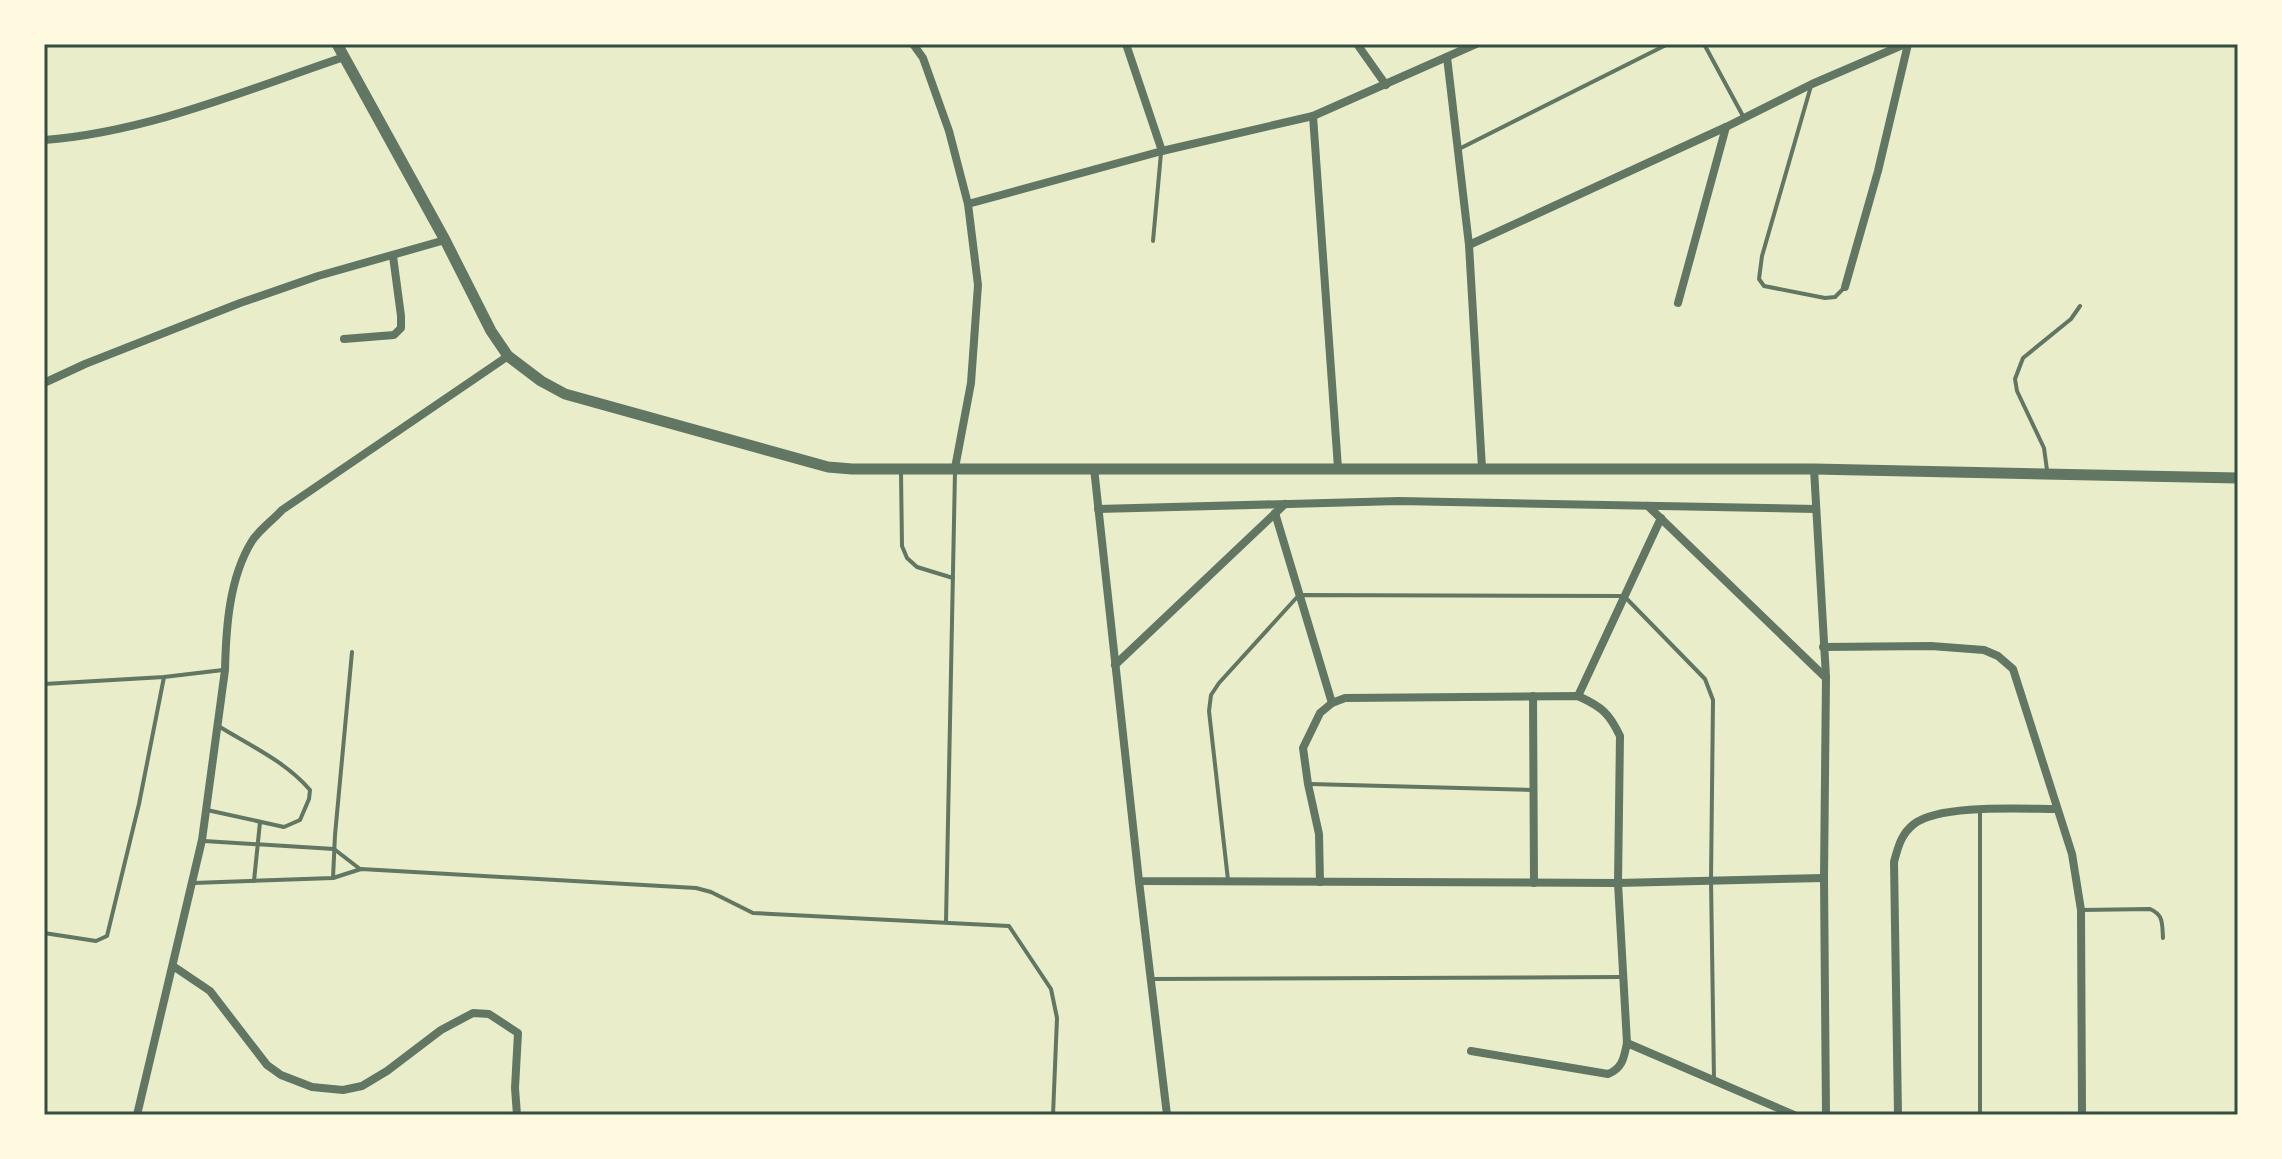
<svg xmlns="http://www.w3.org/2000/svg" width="2282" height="1159" viewBox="0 0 2282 1159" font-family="'IBM Plex Serif',serif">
<rect width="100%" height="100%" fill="#e9edc9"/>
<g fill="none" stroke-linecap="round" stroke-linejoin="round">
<g stroke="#617663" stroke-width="4">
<path d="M1704,44L1743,116"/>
<path d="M1811,86L1762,256L1759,279L1764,286L1825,298L1835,297L1845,287"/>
<path d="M1459,149L1668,44"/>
<path d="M1153,241L1161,153"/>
<path d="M2047,470L2044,448L2017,391L2015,379L2023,358L2071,319L2080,306"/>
<path d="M901,473L902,546L907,558L917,567L953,578"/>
<path d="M44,684L164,677L223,670"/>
<path d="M1310,784L1533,790"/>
<path d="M207,810L284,827L300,820L309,799L310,790C286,762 251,746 220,727"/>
<path d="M1980,810V1115"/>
<path d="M204,841L334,849L360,869"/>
<path d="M333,878L335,835L352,652"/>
<path d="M1228,880L1209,711L1211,695L1219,683L1299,595L1624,596L1705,679L1713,700L1711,880L1714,1080"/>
<path d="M254,881L260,822"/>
<path d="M193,883L333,878L361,869L696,888L711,892L753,913L1009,926L1051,989L1057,1018L1053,1115"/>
<path d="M2081,910L2150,909C2164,915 2162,924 2163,938"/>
<path d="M946,922L955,471"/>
<path d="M44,933L96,941L107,936L139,804L164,677"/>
<path d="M1151,979L1621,977"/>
</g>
<g stroke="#617663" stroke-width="8">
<path d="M913,44L923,58L949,131L968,204"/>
<path d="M1126,44L1162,151"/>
<path d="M1357,44L1386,85"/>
<path d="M1447,57L1469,245L1726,127L1812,84L1905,44"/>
<path d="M1313,116L1338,468"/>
<path d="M44,140C148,132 246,90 344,57"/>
<path d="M1469,245L1482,468"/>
<path d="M1845,287L1878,171L1908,44"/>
<path d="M1678,303L1726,127"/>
<path d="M344,339L394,335L401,328V316L393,256"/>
<path d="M44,383L85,364L240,303L318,276L445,240"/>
<path d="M955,468L971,383L978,285L968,204L1162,151L1313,116L1476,44"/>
<path d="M1094,468L1139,881L1618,883L1824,878"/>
<path d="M1814,469L1826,677L1824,878L1826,1115"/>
<path d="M1648,506L1825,677"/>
<path d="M1098,509L1399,501L1816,509"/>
<path d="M1275,513L1332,703"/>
<path d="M1823,647L1931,646L1984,650L1998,656L2013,669L2072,854L2081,910L2082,1115"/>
<path d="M1115,665L1285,504"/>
<path d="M1533,696L1534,883"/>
<path d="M1578,696L1661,518"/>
<path d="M1139,881L1167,1115"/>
<path d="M1320,882L1319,834L1308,784L1303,748L1320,713L1332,703L1345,698L1578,696C1602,707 1609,713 1620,736L1618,883L1627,1043C1624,1057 1623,1068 1608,1074L1471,1051"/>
<path d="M173,966L210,991L267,1065L281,1075L312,1087L343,1090L362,1086L387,1071L441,1030L473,1013L489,1014L518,1033L515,1088L517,1115"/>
<path d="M1627,1043L1794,1115"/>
<path d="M137,1115L202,840L225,670C226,628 229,578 252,541C259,530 273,520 282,510L508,356"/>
<path d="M1898,1115L1894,862C1898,847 1901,834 1914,824C1939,804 2023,809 2056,809"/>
</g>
<path stroke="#617663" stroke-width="11" d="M337,44L445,240L491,331L508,356L541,381L565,394L828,467L852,469H1814L2238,478"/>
</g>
<rect width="2282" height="1159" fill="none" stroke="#fefae0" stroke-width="92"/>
<rect x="46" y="46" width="2190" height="1067" fill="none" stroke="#344e41" stroke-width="3"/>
</svg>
